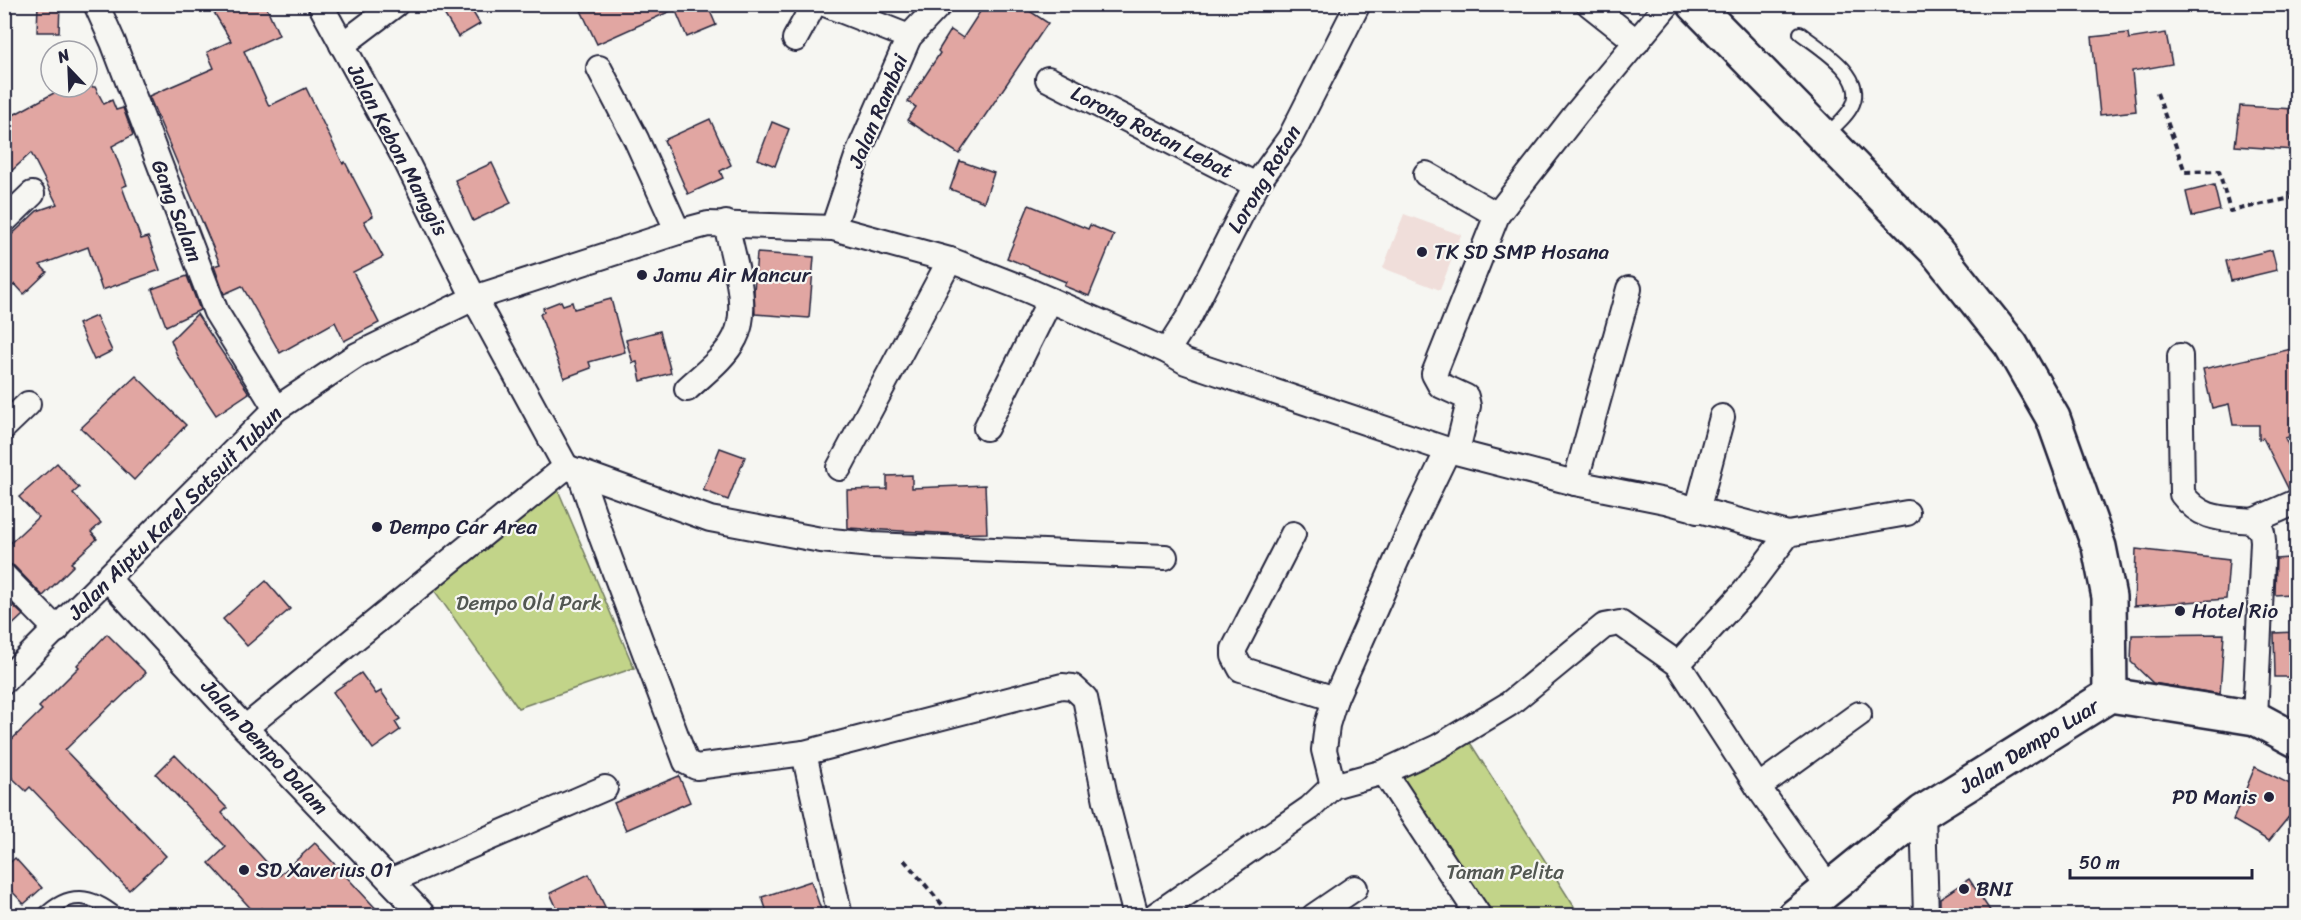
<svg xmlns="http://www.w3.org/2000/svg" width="2301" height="920" viewBox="0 0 2301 920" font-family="Sriracha,sans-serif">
<rect width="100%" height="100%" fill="#f6f6f2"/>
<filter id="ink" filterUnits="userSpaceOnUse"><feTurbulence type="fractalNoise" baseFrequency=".0167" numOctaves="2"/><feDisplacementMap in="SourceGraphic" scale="12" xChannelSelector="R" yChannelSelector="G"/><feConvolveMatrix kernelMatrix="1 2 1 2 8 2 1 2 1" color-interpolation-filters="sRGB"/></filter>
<g filter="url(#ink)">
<path fill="#f0deda" d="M1404,214L1461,235L1440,290L1383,268Z"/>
<g fill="#c2d489" stroke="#727b62" stroke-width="1.5">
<path d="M558,490L634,668L518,708L434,590Z"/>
<path d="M1469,741L1575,908L1562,915H1484L1397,773Z"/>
</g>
<g fill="#e1a6a2" stroke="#22223b" stroke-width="1.5">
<path d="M38,4H60L59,32H37Z"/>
<path d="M209,4H265L279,35L244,51L269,106L306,88L343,164L345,162L373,216L364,221L383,257L353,272L379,323L344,341L335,322L280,353L242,286L224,294L214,266L220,264L149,96L214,68L207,52L231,41Z"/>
<path d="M438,4H468L480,24L458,37Z"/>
<path d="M578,4H707L716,25L687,37L675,9L597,44Z"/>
<path d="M985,4H1019L1048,23L959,154L907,120L916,107L908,102L940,53L938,51L951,30L963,38Z"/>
<path d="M2128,33L2129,39L2166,33L2172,64L2132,71L2136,111L2100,115L2092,37Z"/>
<path d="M65,87H95L104,104L112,100L116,110L123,108L133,135L112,146L127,185L122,187L141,239L148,237L160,270L102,290L88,247L40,265L47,272L24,294L15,284L4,294V242L37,211L57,204L31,153L4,178V120Z"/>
<path d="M2240,106L2296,109V150L2235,146Z"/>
<path d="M710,119L731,165L720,171L723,178L688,194L664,140Z"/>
<path d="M772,122L789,129L775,166L758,159Z"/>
<path d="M960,161L994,173L984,202L950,189Z"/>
<path d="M492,163L511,203L473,221L455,180Z"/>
<path d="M2214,185L2220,210L2192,217L2186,192Z"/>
<path d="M1029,205L1088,229L1090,225L1114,235L1089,296L1064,286L1066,282L1007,258Z"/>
<path d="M2272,250L2277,270L2231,281L2226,261Z"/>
<path d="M757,253L814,257L809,318L755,314L754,291Z"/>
<path d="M187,276L200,310L166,326L152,289Z"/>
<path d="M611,299L625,352L589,362L591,368L564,378L540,314L544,312L543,308L561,301L563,305L572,302L574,309Z"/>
<path d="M197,314L249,393L216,415L178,358L171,340Z"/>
<path d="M96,316L112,351L94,360L78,324Z"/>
<path d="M660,331L671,373L641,381L637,362L633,363L626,340Z"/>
<path d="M2296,348V435L2285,438L2296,462V488L2289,490L2263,438L2259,439V425H2233L2229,404L2212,408L2203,369Z"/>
<path d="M136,376L186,425L134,480L81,428Z"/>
<path d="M720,448L745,457L728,500L703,490Z"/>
<path d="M57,463L79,488L73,493L101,523L91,532L97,539L71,563L74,565L43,596L14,566L4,562V549L38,517L19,497Z"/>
<path d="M912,475V488L985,485L987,533L956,534L848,528L847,490L887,489V476Z"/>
<path d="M2136,549L2229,560L2226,599L2134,606Z"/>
<path d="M2288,558L2291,594L2275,595L2276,559Z"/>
<path d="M266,581L290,609L247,646L223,619Z"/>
<path d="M4,597L23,615L4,633Z"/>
<path d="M2296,632V677H2275L2274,633Z"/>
<path d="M107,634L146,673L115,703L114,702L65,750L166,856L129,890L30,787L26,791L4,770V747L42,710L39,707L79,667L77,665Z"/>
<path d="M2224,634L2220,694L2153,683L2131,662L2132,635Z"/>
<path d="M361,673L376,694L381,691L400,719L395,722L400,730L373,749L333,692Z"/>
<path d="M175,755L227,808L222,813L279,876L315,843L382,915H312L304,907L295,915H268L261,908L255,913L209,863L226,847L156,774Z"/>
<path d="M2255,767L2296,787V808L2269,841L2233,820Z"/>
<path d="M679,776L690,802L626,830L614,803Z"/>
<path d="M15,858L42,888L24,904L4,883V868Z"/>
<path d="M589,874L609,915H560L550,893Z"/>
<path d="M1969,879L1993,915H1948L1940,904V898Z"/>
<path d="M811,881L823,915H768L762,897Z"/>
</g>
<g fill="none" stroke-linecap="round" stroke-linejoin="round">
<defs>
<g id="lane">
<path d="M1800,33C1819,48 1866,75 1853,104C1848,116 1834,127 1825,136"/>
<path d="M43,916C69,890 92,894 118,916"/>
</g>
<g id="street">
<path d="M96,4L113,42L216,312L276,409"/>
<path d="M320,4L406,161L474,298L566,467"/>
<path d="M825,4L909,37"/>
<path d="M1589,4L1637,42"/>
<path d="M795,39L814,4"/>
<path d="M342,45L396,4"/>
<path d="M599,68L636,139L678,232"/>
<path d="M1048,79L1256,185"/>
<path d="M1426,174L1497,215"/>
<path d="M4,221L32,194"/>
<path d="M833,228L859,151L909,37L940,4"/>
<path d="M1167,351L1190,315L1256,185L1290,138L1358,4"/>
<path d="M2180,356L2182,494C2202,521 2222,518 2253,521L2262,532L2263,541L2255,718"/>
<path d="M687,389C703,374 725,358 735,338C751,308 732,255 726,223"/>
<path d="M4,427L28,404"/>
<path d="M986,428L1050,300"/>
<path d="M1457,451L1468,406L1466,397L1440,385L1434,374L1497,215L1576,114L1668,4"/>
<path d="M839,468L950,260"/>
<path d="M579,471L602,538L686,762L696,767L804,753L840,916"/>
<path d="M1575,483L1629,289"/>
<path d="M1697,511L1722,417"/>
<path d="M2253,521L2296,502"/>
<path d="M1293,534L1234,649V656L1241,669L1335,699"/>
<path d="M4,576L57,630"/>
<path d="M107,578L245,728L424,916"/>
<path d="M1678,664L1745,591L1788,534L1907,513"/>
<path d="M4,681L276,409L357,355L474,298L678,232L708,224L833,228L950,260L1025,289L1167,351L1186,362L1448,450L1575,483L1665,501L1788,534"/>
<path d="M245,728L566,467L710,519L821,540L872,545L1165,557"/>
<path d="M804,753L1062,686L1073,687L1085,698L1106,801L1136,916"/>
<path d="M1384,772L1479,916"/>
<path d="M1333,786L1324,750L1327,725L1335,699L1417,514L1448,450"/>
<path d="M1758,787L1859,714"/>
<path d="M1923,812L1926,916"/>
<path d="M392,880L605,788"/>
<path d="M1154,916L1310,808L1333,786L1384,772L1438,747L1509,704L1604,626L1620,623L1678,664L1758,787L1829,888"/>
<path d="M1314,916L1355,888"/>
</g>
<g id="secondary">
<path d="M1694,4L1936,251L2011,345L2053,418L2099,547L2109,597L2110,695"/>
<path d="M1795,916L1923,812L2110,695L2255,718L2296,740"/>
</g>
</defs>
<use href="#lane" stroke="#22223b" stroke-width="16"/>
<use href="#street" stroke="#22223b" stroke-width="28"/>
<use href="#secondary" stroke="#22223b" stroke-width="38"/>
<g stroke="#22223b" stroke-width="4" stroke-dasharray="6 4.5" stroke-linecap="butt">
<path d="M2157,93L2185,172L2219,171L2230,211L2296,197"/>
<path d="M904,860L952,916"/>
</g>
<use href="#lane" stroke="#f6f6f2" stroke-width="12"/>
<use href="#street" stroke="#f6f6f2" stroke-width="24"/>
<use href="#secondary" stroke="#f6f6f2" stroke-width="33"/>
</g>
</g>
<g fill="#22223b" stroke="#f6f6f2" stroke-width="2">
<circle cx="1422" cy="252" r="6"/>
<circle cx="642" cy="275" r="6"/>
<circle cx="377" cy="527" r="6"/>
<circle cx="2180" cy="611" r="6"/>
<circle cx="2269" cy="797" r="6"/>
<circle cx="244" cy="870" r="6"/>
<circle cx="1964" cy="889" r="6"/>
</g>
<g text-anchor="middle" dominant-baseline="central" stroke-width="4.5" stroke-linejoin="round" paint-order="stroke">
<g font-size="21" fill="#22223b" stroke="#f6f6f2">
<text transform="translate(878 111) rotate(-67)">Jalan Rambai</text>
<text transform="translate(1152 132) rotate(27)">Lorong Rotan Lebat</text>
<text transform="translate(398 150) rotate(62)">Jalan Kebon Manggis</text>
<text transform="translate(1264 179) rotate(-59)">Lorong Rotan</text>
<text transform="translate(177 211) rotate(69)">Gang Salam</text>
<text transform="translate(175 513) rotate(-45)">Jalan Aiptu Karel Satsuit Tubun</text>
<text transform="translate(2029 746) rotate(-32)">Jalan Dempo Luar</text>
<text transform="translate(265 747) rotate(47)">Jalan Dempo Dalam</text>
</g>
<g font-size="21" fill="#22223b" stroke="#f6f6f2" text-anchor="start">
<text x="1434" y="252">TK SD SMP Hosana</text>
<text x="654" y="275">Jamu Air Mancur</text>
<text x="389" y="527">Dempo Car Area</text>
<text x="2192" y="611">Hotel Rio</text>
<text x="2257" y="797" text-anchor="end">PD Manis</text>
<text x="256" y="870">SD Xaverius 01</text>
<text x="1976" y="889">BNI</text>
</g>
<g font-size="21" fill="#525752" stroke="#f6f6f2">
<text x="529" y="603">Dempo Old Park</text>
<text x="1505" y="872">Taman Pelita</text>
</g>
</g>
<rect width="2301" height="920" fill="none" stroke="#f6f6f2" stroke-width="24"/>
<rect x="12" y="12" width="2277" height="896" fill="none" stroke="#22223b" stroke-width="2" filter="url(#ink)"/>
<g transform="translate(69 69) rotate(337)"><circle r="28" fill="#f6f6f2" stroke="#a1a1a9" stroke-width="1.5"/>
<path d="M0-4.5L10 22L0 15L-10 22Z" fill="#22223b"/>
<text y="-9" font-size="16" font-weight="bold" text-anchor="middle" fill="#22223b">N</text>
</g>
<path d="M2070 869v9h182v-9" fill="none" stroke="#22223b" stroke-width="3"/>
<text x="2079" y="869" font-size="18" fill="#22223b" stroke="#f6f6f2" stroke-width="4.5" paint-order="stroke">50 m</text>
</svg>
